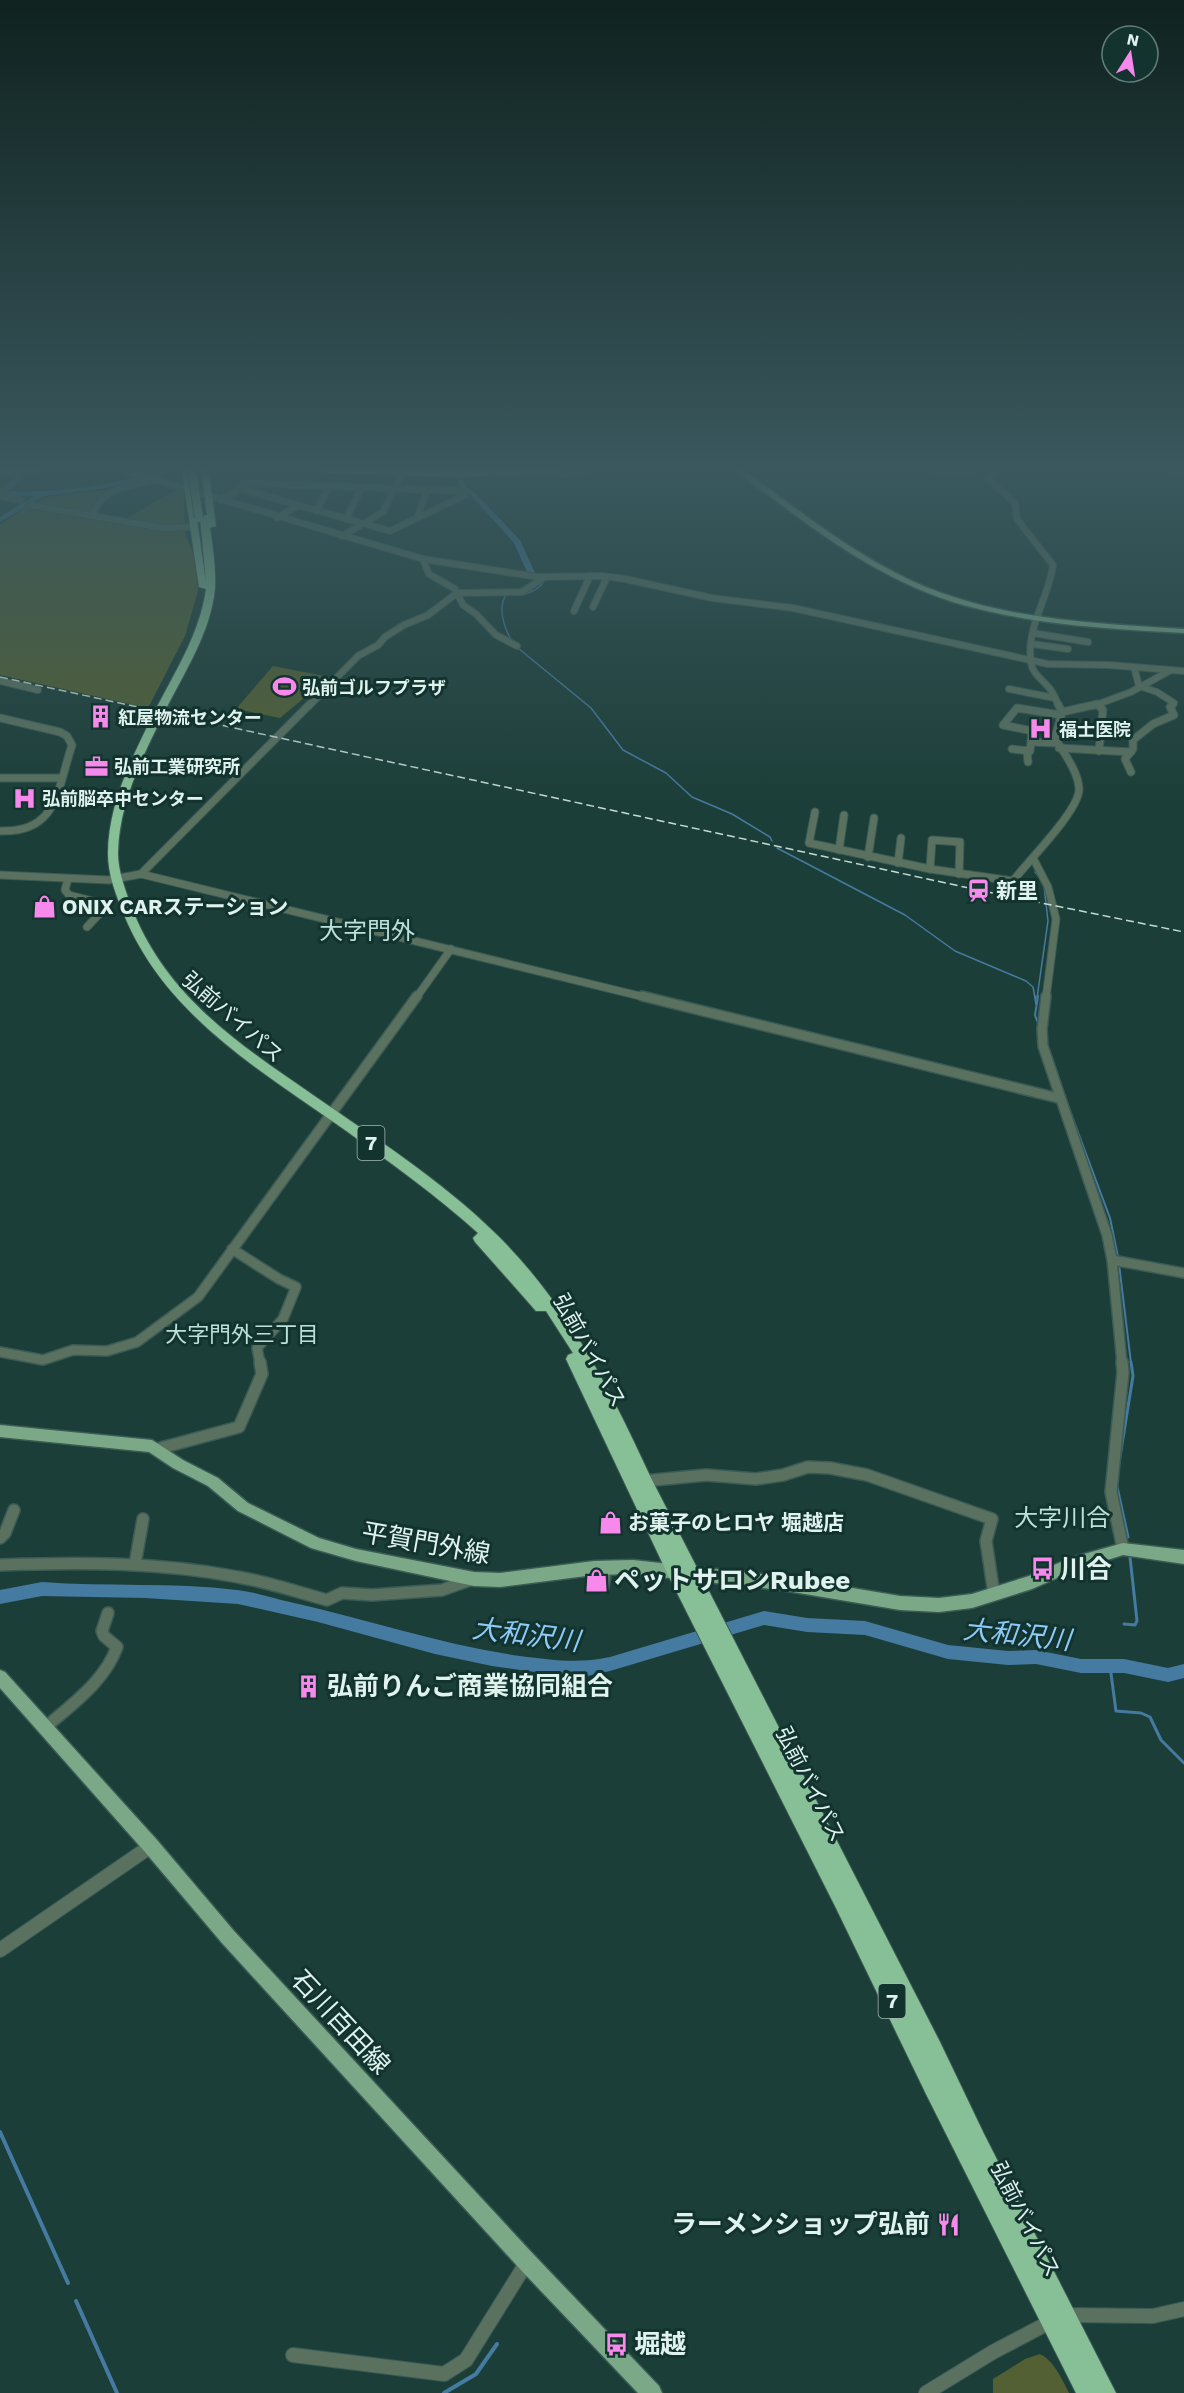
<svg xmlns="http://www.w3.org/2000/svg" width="1184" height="2393" viewBox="0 0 1184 2393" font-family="'Work Sans','Noto Sans JP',sans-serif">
<rect width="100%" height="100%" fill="#1c3e38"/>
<g fill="#536033">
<path d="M111,489L93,515L29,505L46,497Z"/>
<path d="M177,489L184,492L185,533L196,561L198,591L185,636L148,708L0,675V525L27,506L122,521Z"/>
<path d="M273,666L329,677L280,718L236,709Z"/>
<path d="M1040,2354C1054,2361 1062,2379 1069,2393H993V2379L1025,2359Z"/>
</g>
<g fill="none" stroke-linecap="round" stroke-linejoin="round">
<g stroke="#457aa1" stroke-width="1.5">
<path d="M512,642C505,629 497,609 506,595C521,595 533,595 543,583L541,582"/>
<path d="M518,648L591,708L623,750L666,773L692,797L732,814L770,837L772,841"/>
<path d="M777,848L905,915L955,951L1026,981L1033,987L1035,998"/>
<path d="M1035,872L1040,878"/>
<path d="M1037,998L1048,921L1044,886"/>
</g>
<g stroke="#457aa1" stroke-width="2">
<path d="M1035,996L1036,1004"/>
<path d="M1037,1021L1035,1015L1038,996"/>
<path d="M1063,1092L1110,1218L1118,1257"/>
<path d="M1119,1264L1131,1363"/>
</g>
<g stroke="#457aa1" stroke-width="3">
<path d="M1119,1463L1133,1376L1131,1362"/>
<path d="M1117,1487L1128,1537"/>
<path d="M1124,1624L1135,1625L1137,1621L1130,1557"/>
<path d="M1110,1666L1116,1711L1141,1713L1150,1717L1161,1740L1184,1763"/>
</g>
<g stroke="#457aa1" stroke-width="4">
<path d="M0,2132L68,2283"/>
<path d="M76,2301L117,2393"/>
<path d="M444,2393L476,2374L497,2344"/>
</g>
<g fill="#457aa1" fill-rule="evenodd">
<path d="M160,471H172L107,488L44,496L0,522V517L34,496L0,495V491C55,494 108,486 160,471Z"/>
<path d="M452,471H459L467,488L473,491L520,540L535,573L542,580L541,582H535L528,574L514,543L469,493L462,490Z"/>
<path d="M42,1582C107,1587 172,1582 237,1590C255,1592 273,1598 290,1602C367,1619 442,1645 520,1656C553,1660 577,1664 610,1657L764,1611L807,1618L865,1621L948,1645L1008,1651L1036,1650L1081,1659H1124L1168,1668L1184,1664V1678L1168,1682L1124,1673H1081L1036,1664L1008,1665L948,1659L865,1635L807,1632L764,1625L610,1671L587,1676L550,1674L492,1666L435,1654L318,1622L238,1604L145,1598L42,1596L0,1604V1590Z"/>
</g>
<defs>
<g id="minor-far4">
<path d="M126,471L423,559L538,577L602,576L625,579L712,598L793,608L1048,664L1109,665L1184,671"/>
<path d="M933,471H973"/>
<path d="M995,471L988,478L1015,503L1017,519L1053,565C1049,598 1023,632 1032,667C1035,676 1044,681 1050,689C1054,694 1056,700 1059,706"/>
<path d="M1172,471L1184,473"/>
<path d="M500,474L567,471"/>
<path d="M560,474L585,471"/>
<path d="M244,483L459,491L465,495L390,531L241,489Z"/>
<path d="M0,493L17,480L18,471"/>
<path d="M0,496L21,500"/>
<path d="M220,500L241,489"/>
<path d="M29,505L163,528L193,527"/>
<path d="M316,511L329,488"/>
<path d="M93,515C101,487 128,487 153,480"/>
<path d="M277,518L298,505"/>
<path d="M417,518L427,491"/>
<path d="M346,519L361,489"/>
<path d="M342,536L383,512L401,474"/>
<path d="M423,559L429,574L455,589L463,605L476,614L496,635L517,646"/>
<path d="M593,607L607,577"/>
<path d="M574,611L590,576"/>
<path d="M1033,633L1088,642"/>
<path d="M1032,644L1068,649"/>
<path d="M1134,667L1139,686L1157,692L1174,703L1171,706"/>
<path d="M0,681L38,690"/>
<path d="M1009,689L1055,698"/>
<path d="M309,706L358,656L378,645L385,637L404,625L428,615L457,593L522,592L543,578"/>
<path d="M1093,706L1131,692L1171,670"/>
</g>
<g id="minor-far3">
<path d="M1098,705L1103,710L1099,751"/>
<path d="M1062,712L1098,704"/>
<path d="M0,718L60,732L67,736L72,745C57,790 58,833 0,831"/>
<path d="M1032,742L1057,743"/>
<path d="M1059,748L1131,752"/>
<path d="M1012,749L1030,751L1032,731L1003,725L1017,708L1061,715"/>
<path d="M1027,750L1028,762"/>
<path d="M1131,772L1125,759L1133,749V740L1153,724L1174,715L1170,707L1173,704"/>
<path d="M0,778H61"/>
<path d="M815,812L809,843L930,869L1013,881C1027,862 1081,809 1079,788C1078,771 1063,752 1055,738L1062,712L1058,704"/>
<path d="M839,850L844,815"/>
<path d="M868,857L874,818"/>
<path d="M1033,858L1048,887L1056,919L1046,998"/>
<path d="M898,863L901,838"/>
<path d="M930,869L932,840L960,842L959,874"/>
<path d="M141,874L310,704"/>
<path d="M0,875L109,880L141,874L648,998"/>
<path d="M68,879L65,890L69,895L96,902L101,912L87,927"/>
<path d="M416,998L451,949"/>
</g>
<g id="minor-far2">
<path d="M642,996L1058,1098"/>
<path d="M1046,996L1042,1029L1043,1046L1107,1235L1112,1260L1122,1363"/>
<path d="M232,1249L279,1279L296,1287L283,1319L257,1348L260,1363"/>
<path d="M1112,1260L1184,1273"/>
<path d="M0,1352L43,1360L73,1350L107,1351L137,1342L198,1297L417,996"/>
</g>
<g id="minor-far1">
<path d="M1122,1362L1123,1372L1111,1492L1123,1549"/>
<path d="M157,1449L239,1427L262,1374L260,1362"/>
<path d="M644,1481L706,1475L756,1479L783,1475L808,1467L830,1468L867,1475L992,1519L986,1541L994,1594"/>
<path d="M0,1538L5,1533L14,1510"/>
<path d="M135,1564L143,1519"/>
<path d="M0,1565C79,1562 160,1562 238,1577C268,1582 297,1592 327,1600L342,1593L372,1595L442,1590L473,1579"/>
<path d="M603,1587L606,1567"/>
<path d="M46,1727C72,1704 105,1681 117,1647L104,1636L102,1631L108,1613"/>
</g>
<g id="minor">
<path d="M0,1950L151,1846"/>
<path d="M1064,2315L1153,2316L1184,2309"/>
<path d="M293,2355L444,2374L466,2360L527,2262"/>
<path d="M926,2393L993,2352L1052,2321"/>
</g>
<g id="major">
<path d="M0,471H45L0,475Z"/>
<path d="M737,471H745C794,507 842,545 896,573C984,619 1086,623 1184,629V633C1110,629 1035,625 963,605C896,586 839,548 784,507C769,495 752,484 737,471Z"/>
<path d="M0,1425L152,1440L183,1460L218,1478L248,1503L319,1538L356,1549L474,1572L500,1573L594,1561L633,1560L781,1576L900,1596L939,1598L972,1594L1029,1576L1070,1558L1123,1543L1184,1550V1564L1123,1555L1073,1571L1032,1589L972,1608L939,1612L900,1610L781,1590L633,1574L594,1575L500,1587L474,1586L356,1561L311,1548L238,1511L208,1486L173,1468L149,1452L0,1437Z"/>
<path d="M0,1670L5,1672L157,1840L234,1931L534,2255L659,2386L662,2393H638L520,2269L222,1943L145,1852L0,1688Z"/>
</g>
<g id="highway">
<path d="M182,471H190L206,582L200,517L207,515L201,471H209L216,526L210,528C213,548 216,568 215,588C211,632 185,671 166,709L161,712L156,709C176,670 200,633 206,589L199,587Z"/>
<path d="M321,471H560L462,477L324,473Z"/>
<path d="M157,714L162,717C141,760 119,804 118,853C118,871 125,889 131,906C165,995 237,1043 313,1095C375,1138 441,1180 495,1233C566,1302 610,1389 651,1478L940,2042L984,2134L1116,2393H1076L926,2094L836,1908L669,1577L566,1359L568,1355L573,1353L546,1311H536L475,1242L473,1238L478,1233C437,1196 391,1163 345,1130C258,1069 160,1012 121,907C114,890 108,872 108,854C108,805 131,760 152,717Z"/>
</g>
</defs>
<use href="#minor-far4" stroke="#3b5b55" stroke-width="8"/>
<use href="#minor-far3" stroke="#3b5b55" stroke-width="9"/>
<use href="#minor-far2" stroke="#3b5b55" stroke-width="12"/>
<use href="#minor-far1" stroke="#3b5b55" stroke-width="14"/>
<use href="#minor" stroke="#3b5b55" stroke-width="16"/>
<use href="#major" stroke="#3b5b55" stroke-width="3"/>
<use href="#highway" stroke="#3b5b55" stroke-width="2"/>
<use href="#minor-far4" stroke="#5a7160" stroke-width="6"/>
<use href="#minor-far3" stroke="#5a7160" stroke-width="7"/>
<use href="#minor-far2" stroke="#5a7160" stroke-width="9"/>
<use href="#minor-far1" stroke="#5a7160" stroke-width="11"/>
<use href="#minor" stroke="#5a7160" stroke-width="14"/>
<use href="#major" fill="#7ba987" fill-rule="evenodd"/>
<use href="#highway" fill="#87bf96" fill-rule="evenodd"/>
<path stroke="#c5dad5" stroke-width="1.5" stroke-dasharray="8 4" stroke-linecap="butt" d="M0,677L978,890L1184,932"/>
<defs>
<path id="highway-bridge-far1" d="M192,471L199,518"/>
<path id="highway-bridge" d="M157,717L161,709"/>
</defs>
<use href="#highway-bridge-far1" stroke="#3b5b55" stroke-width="10" stroke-linecap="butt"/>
<use href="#highway-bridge" stroke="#3b5b55" stroke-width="13" stroke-linecap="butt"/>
<use href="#highway-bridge-far1" stroke="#87bf96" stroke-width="8"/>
<use href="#highway-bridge" stroke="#87bf96" stroke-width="10"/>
</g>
<linearGradient id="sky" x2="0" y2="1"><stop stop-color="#0f221f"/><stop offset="0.58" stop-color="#3a585e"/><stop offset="1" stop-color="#3a585e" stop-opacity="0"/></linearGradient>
<rect width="1184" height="806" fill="url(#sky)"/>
<defs>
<symbol id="stadium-bare" viewBox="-9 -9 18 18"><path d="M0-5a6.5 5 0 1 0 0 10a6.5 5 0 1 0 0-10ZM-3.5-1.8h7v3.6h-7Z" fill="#f788ec" stroke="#12332e" stroke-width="2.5" paint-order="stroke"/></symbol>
<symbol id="building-bare" viewBox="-9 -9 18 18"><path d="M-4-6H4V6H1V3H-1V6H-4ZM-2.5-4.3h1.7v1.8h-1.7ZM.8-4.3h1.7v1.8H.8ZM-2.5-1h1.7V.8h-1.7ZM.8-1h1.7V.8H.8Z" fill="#f788ec" stroke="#12332e" stroke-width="2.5" paint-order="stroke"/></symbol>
<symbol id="hospital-bare" viewBox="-9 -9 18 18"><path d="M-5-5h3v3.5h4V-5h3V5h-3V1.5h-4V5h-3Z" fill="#f788ec" stroke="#12332e" stroke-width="2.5" paint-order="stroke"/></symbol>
<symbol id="office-bare" viewBox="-9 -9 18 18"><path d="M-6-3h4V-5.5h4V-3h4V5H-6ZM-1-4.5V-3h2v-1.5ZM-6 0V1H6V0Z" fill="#f788ec" stroke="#12332e" stroke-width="2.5" paint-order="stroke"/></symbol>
<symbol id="station-bare" viewBox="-9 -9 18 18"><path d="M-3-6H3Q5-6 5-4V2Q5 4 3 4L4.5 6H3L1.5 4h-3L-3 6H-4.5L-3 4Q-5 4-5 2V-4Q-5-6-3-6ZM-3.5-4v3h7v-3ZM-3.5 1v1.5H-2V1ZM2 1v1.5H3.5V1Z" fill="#f788ec" stroke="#12332e" stroke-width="2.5" paint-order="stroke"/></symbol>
<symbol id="shop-bare" viewBox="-9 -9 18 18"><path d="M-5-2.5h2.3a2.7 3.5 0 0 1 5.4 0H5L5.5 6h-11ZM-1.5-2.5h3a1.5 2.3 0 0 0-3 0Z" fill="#f788ec" stroke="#12332e" stroke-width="2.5" paint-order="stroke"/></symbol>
<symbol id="bus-bare" viewBox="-9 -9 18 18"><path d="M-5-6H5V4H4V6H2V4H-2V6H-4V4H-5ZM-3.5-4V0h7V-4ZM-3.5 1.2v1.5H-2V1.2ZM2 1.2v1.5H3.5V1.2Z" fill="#f788ec" stroke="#12332e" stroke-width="2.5" paint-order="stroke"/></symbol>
<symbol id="restaurant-bare" viewBox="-9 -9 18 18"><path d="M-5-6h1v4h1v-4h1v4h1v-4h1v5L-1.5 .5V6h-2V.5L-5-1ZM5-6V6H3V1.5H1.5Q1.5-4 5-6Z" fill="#f788ec" stroke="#12332e" stroke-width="2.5" paint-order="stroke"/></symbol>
</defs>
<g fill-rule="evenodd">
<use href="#stadium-bare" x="268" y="670" width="33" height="33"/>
<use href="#building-bare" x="84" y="700" width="33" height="33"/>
<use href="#hospital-bare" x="1024" y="712" width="33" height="33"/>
<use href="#office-bare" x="80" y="750" width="33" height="33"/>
<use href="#hospital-bare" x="8" y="782" width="33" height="33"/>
<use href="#station-bare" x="962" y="874" width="33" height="33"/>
<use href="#shop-bare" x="28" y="890" width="33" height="33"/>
<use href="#shop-bare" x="594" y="1506" width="33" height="33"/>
<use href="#bus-bare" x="1026" y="1552" width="33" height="33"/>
<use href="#shop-bare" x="580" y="1564" width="33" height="33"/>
<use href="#building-bare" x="292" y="1670" width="33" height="33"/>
<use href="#restaurant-bare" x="932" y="2208" width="33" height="33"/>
<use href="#bus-bare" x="600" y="2328" width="33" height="33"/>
</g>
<g text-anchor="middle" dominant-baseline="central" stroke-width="6" stroke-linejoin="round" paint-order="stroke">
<g font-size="18" font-weight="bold" fill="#dff2ee" stroke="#12332e" text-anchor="start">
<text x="302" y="687">弘前ゴルフプラザ</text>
<text x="118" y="717">紅屋物流センター</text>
<text x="1059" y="729">福士医院</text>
<text x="114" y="766">弘前工業研究所</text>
<text x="42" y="798">弘前脳卒中センター</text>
</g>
<g fill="#12332e" stroke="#a2b9b4" stroke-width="1.5">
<rect x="357.5" y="1126" width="27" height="34" rx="4.5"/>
<rect x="878.5" y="1984" width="27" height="34" rx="4.5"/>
</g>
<g font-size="20" font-weight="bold" fill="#dff2ee">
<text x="371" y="1143">7</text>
<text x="892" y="2001">7</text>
</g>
<g font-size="21" font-weight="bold" fill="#dff2ee" stroke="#12332e" text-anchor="start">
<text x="996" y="890">新里</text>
<text x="62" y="906">ONIX CARステーション</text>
<text x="628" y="1522">お菓子のヒロヤ 堀越店</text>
</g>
<g font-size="21" fill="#dff2ee" stroke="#12332e">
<text transform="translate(233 1017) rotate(41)">弘前バイパス</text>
<text transform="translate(590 1350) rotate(61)">弘前バイパス</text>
<text transform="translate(811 1784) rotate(63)">弘前バイパス</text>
<text transform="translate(1026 2219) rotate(63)">弘前バイパス</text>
</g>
<g font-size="22" fill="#bce1d9" stroke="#12332e">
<text x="242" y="1334">大字門外三丁目</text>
</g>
<g font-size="24" fill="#bce1d9" stroke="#12332e">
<text x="367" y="931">大字門外</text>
<text x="1062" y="1518">大字川合</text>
</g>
<g font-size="26" fill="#dff2ee" stroke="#12332e">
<text transform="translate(426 1543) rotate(10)">平賀門外線</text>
<text transform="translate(341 2022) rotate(47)">石川百田線</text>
</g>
<g font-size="26" font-weight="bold" fill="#dff2ee" stroke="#12332e" text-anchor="start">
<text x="1060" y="1569">川合</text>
<text x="614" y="1580">ペットサロンRubee</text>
<text x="327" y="1686">弘前りんご商業協同組合</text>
<text x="930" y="2224" text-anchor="end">ラーメンショップ弘前</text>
<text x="634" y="2344">堀越</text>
</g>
<g font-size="27" font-style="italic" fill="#8dcaf8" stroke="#12332e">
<text transform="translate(526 1635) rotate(7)">大和沢川</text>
<text transform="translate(1017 1635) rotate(6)">大和沢川</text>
</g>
</g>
<g transform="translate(1130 54) rotate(12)"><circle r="28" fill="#12332e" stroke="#647f7b" stroke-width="1.5"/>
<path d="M0-4.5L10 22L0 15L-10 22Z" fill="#f788ec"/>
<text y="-9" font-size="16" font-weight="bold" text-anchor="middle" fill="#dff2ee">N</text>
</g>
</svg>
